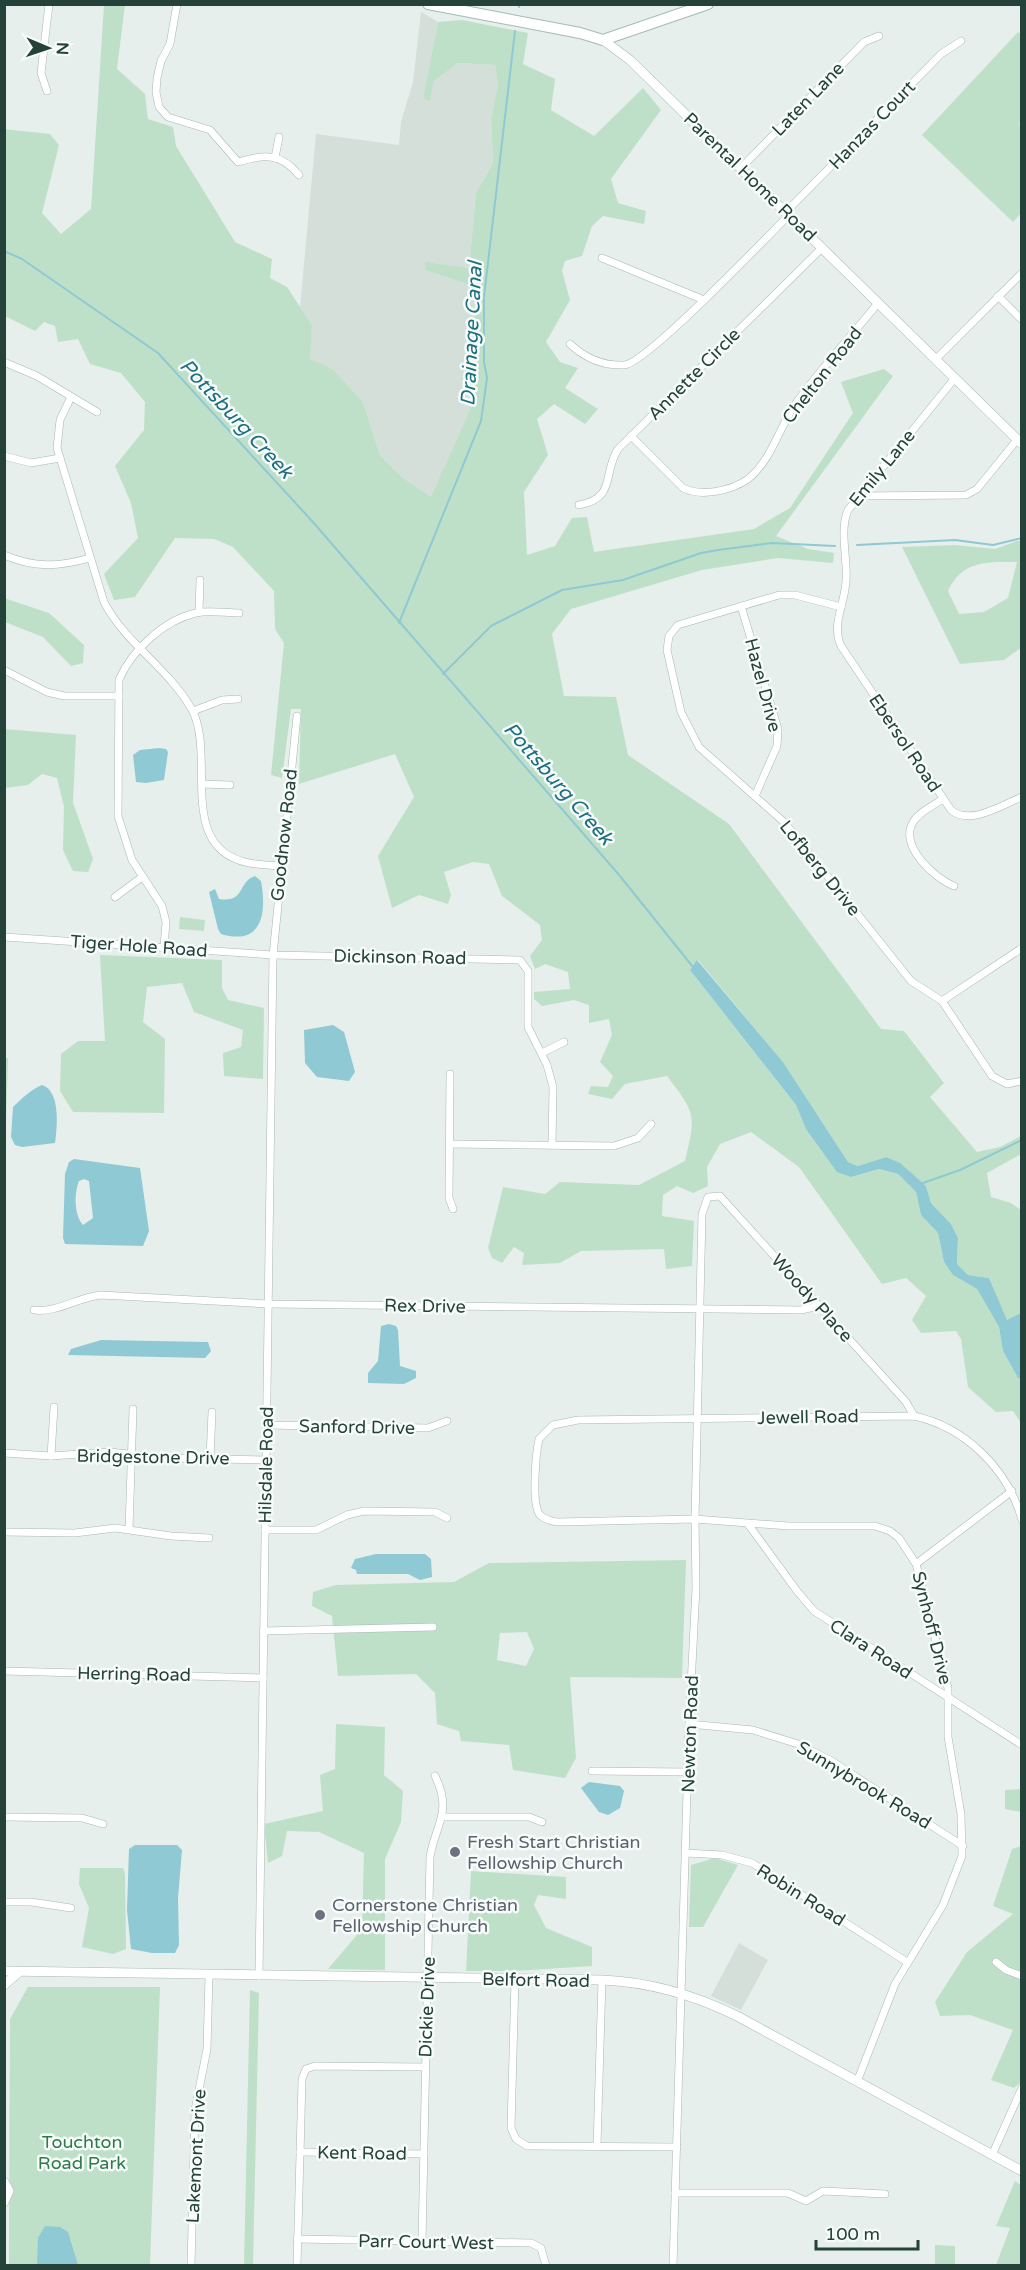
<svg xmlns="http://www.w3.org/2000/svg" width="1026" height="2270" viewBox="0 0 1026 2270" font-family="'Varela Round',sans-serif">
<rect width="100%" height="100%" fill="#e6efeb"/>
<g fill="#d4dfda">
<path d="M421,12L438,22L423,98L433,82L458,63L495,65L498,84L491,120L493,163L476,193L469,268L425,263V270L464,283L475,290L476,310L472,324L479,343L474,376L475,399L432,498L403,478L380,455L363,402L333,369L309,359L312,325L300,307L316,134L399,145L401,122L413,82Z"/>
<path d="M739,1943L768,1960L741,2010L711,1996Z"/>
</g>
<g fill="#bfe0c8" fill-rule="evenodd">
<path d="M104,5H125L117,69L145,94L148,119L173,127L176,146L235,242L272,259L270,278L287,287L312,325L310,359L333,369L363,402L380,455L403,478L431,497L475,399L474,376L479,343L472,324L476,310L475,290L464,283L425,270V262L469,268L476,193L493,163L491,120L498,84L495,65L458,63L433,82L430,101L423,98L438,22L462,20L528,33L523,64L555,79L551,110L594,136L643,88L661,110L611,179L618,203L646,211L644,224L603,216L592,226L582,256L565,261L562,271L570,300L546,342L560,362L578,368L565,388L598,409L585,424L554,404L537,419L548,455L524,492L527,555L555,546L572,518L587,517L594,552L754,529L790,508L853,413L841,382L884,369L893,376L776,536L808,549L834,553L833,563L778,558L702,570L571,609L552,634L564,696L616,697L628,755L729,824L881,1029L904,1031L944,1083L930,1097L977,1152L1000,1147L1021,1136V1154L987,1173L991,1197L1011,1203L1021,1210V1313L1007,1321L989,1278L968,1275L957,1264L958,1238L951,1224L931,1203L926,1186L886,1157L858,1166L848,1162L783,1062L698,960L690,970L796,1105L806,1129L851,1177L879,1169L898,1174L916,1192L921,1215L938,1233L944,1262L953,1275L977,1289L999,1327L1003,1351L1018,1378L1021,1379V1423L1013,1411L996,1412L968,1387L961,1339L956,1331L921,1333L912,1320L926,1296L906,1278L882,1284L799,1167L751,1132L720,1144L707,1167L708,1186L693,1193L677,1186L663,1195L662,1216L694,1221L692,1266L666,1269L664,1249L581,1251L560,1263L522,1265L524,1253L514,1247L502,1263L492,1258L488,1248L503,1187L545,1194L560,1182L639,1185L685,1161C696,1114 696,1114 667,1076L625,1084L612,1099L588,1094L591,1086L608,1087L613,1076L600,1062L612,1035L609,1019L589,1023V1005L574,1000L542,1006L534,999V992L570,989L568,972L545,964L535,969L530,956L542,940L540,925L502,896L489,864L473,862L444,872L451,895L448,904L419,895L392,908L378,856L414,797L395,754L299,784L301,709H291L282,778L271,775L284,643L275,629L274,591L233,547L214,539L175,538L135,597L114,600L104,574L138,538L131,503L115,466L144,430L145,402L121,373L90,364L78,339L58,342L55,326L44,322L35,331L5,316L4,129L50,134L59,145L42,213L61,234L91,209Z"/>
<path d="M1018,32L1022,35V121L1019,123L1022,127V212L1013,222L922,135Z"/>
<path d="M1017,541H1022L1021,648L1004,660L960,664L902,547L955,545L995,549ZM1017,562L1008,598L984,612L959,614L948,591C962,560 987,562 1017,562Z"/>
<path d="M4,598L49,613L84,645L83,663L71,666L43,637L5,622Z"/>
<path d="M4,729L76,735L73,803L93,859L88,872L73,871L63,850L64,807L57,778L42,774L28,785L5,788Z"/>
<path d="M180,917L205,920L204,931L179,929Z"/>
<path d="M100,955L222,960V988L228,1000L264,1008L263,1079L224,1076L223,1053L241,1047L243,1030L194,1012L182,983L147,987L143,1022L165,1039L164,1113L73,1112L60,1091L61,1054L78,1041H105Z"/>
<path d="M4,1058H8L5,1153H4Z"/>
<path d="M686,1560L682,1678L570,1677L576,1758L565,1778L513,1770L509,1745L461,1741L459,1731L437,1724L435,1693L416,1674L338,1676L332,1616L312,1606L313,1592L336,1585L454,1582L489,1563ZM527,1632L534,1649L526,1666L497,1660L500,1633Z"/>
<path d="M336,1724L385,1727L384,1775L403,1791L401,1822L385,1859V1970L328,1969L362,1929L364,1853L319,1832L287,1831L282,1856L268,1863L264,1824L323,1811L320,1775L335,1769Z"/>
<path d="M1021,1789V1812L1005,1809V1790Z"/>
<path d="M1021,1846V2082L1014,2088L991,2080L1013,2030L970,2015L940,2016L935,2002L967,1952L1013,1914L993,1906L1012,1849Z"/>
<path d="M715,1858L738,1865L703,1927H689L691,1865Z"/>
<path d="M80,1868H123L125,1874L126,1949L113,1954L82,1947L89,1908L79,1884Z"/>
<path d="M471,1871L566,1877V1899L538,1895L534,1905L546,1928L592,1947V1966L515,1971H466Z"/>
<path d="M28,1987H160L150,2265L9,2266L10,2019Z"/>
<path d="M250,1990L259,1993L253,2265L244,2266Z"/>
<path d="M1015,2181L1021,2185V2265H996L1010,2228L996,2226Z"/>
<path d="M935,2245L955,2246V2265H935Z"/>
</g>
<g fill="#8ec9d4" fill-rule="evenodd">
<path d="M159,748L166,749L168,752L164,780L146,783L136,782L133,755L140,750Z"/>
<path d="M255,876L261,881C267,914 262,946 221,934L218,929L209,892L215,889L219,899C246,903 237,882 255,876Z"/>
<path d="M697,960L783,1062L848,1162L858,1166L886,1157L900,1163L926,1186L931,1203L951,1224L958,1238L957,1264L968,1275L989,1278L1007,1320L1021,1313V1379L1018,1378L1003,1351L999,1327L977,1289L953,1275L944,1262L938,1233L921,1215L916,1192L898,1174L879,1169L851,1177L837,1172L806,1129L796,1105L690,970Z"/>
<path d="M333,1025L344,1032L355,1072L349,1081L317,1077L305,1063L304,1030Z"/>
<path d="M42,1085C61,1091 57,1128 55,1143L22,1147L15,1145L11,1137L13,1107C21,1099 32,1089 42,1085Z"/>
<path d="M74,1159L140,1168L149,1231L143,1246L65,1244L63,1238L65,1174L69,1162ZM84,1179L89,1181L93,1218L83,1225C74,1215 74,1193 79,1181Z"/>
<path d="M389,1324L396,1326L398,1330L400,1366L416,1371V1378L404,1384L368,1383V1373L378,1361L381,1326Z"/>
<path d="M101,1340L208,1342L211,1351L205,1358L68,1355L71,1349Z"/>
<path d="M376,1554H425L431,1559L432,1577L420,1580L408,1574H357L356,1570L351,1568L355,1559Z"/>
<path d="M589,1782L620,1786L624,1791L620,1808L608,1815L599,1812L581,1788Z"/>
<path d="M135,1845H177L182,1850L178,1898L179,1945L175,1953H152L131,1949L127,1910L129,1849Z"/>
<path d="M45,2226L60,2227L68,2232L78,2265H37L38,2238Z"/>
</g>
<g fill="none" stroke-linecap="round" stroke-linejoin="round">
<g stroke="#8ec9d4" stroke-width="2">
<path d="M519,7V4"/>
<path d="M4,251L22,259L158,353L312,521L620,876L693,967"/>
<path d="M857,545L955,540L993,545L1022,538"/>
<path d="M399,623L481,421L487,378L484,362V297L515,31"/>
<path d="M443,674L491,626L562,590L623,580L701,553L718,550L772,543L835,546"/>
<path d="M923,1183L960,1170L1022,1140"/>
</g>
<defs>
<g id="minor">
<path d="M177,4L170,44L161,61L157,78L156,92L159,107L168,117L210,130L238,162C265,154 281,153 299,175"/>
<path d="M47,91L41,73L49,4"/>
<path d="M275,158L279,137"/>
<path d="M741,168L864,42L879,36"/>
<path d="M786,212L941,54L961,41"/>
<path d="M602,258L704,300"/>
<path d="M998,296L1022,320"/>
<path d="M570,344C584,357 603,366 624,365C646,364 766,238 789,215"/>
<path d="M936,359L1022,273"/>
<path d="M4,362L37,376L97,412"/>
<path d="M955,378L848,510C839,531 848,559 846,581C845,604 831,624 841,646L951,810C970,826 1002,805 1022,797"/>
<path d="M71,397L60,420L57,448L104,602C125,643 168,668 191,708C218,754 174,848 249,863C259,865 270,865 281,866"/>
<path d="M631,436L683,488C701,497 731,491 748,479C770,462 779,429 794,406C819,370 851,337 878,303"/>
<path d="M4,456L31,463L60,458"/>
<path d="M859,496L966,495L977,489L1017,440"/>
<path d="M579,505C617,498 602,474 618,449L822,248"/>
<path d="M4,555C35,568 58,567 90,558"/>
<path d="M741,606L778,729L777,746L755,796"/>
<path d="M841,607L795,595H779L678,625L669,636L667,650L681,712L699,747L785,823L911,981L942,1001L992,1076L1007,1084L1022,1081"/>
<path d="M199,612L200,580"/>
<path d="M4,670L47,692L64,696H119"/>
<path d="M193,711L222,700L238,699"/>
<path d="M202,784L230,785"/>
<path d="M943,799C934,805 919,812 913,822C899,846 934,878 954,886"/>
<path d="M115,897L142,877"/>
<path d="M4,937L273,955L520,960L528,971V1027L547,1065L553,1087L552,1145"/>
<path d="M164,947L166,922L162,906L132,860L118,816L119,680C131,651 164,620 196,613C209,610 225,613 239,613"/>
<path d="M942,1001L1022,948"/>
<path d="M542,1053L564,1042"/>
<path d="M450,1074L449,1198L453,1209"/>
<path d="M449,1144L614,1146L638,1138L651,1124"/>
<path d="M34,1310C56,1313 77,1298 100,1295L268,1304L801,1310L819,1306"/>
<path d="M266,1425L428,1428L447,1421"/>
<path d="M4,1453L51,1456L110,1452L164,1458L265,1460"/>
<path d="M51,1456L54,1407"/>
<path d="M210,1459L212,1412"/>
<path d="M748,1524L797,1591L814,1611L1022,1745"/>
<path d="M129,1529L133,1409"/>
<path d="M265,1530H316L347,1515L364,1511L435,1512L447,1518"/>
<path d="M4,1532L75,1533L115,1528L171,1536L209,1538"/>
<path d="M916,1564L1012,1491"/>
<path d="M263,1631L433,1627"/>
<path d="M4,1671L263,1678"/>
<path d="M689,1724L753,1730L798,1744L830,1760L963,1846"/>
<path d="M592,1771L688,1772"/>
<path d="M4,1817L82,1818L103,1824"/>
<path d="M442,1817H529L542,1822"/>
<path d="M686,1853L722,1855L752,1863L907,1962"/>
<path d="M4,1902H31L71,1908"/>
<path d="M996,1962L1006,1970L1022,1976"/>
<path d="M259,1976L273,955L297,716"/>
<path d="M515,1979L511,2128L516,2139L527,2146L677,2147"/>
<path d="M857,2082L895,1984L943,1905L962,1856L961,1814L948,1737V1688L916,1564L899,1538L890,1531L875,1526H789L695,1519L557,1522C551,1521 545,1520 540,1515C531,1504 536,1453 539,1439L553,1425L578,1420L914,1416C965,1427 1008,1469 1022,1520"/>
<path d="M597,2146L602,1980"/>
<path d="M300,2152L424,2154"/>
<path d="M992,2155L1022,2088"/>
<path d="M675,2193H788L806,2201L823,2191L885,2194"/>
<path d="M297,2239L531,2243L541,2248L546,2266"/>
<path d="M422,2242L430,1857C435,1825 453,1812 435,1776"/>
<path d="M191,2266L195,2110L207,2049L209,1976"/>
<path d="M297,2266L302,2079L306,2069L315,2066L425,2067"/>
<path d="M673,2266L689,1724L696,1588L695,1519L702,1214L708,1197L720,1196L906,1402L914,1416"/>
</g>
<g id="tertiary">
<path d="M603,40L630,60L1022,444"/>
<path d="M4,1971L602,1980C652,1982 695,1995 739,2017L1022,2171"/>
<path d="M4,1985L19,1972"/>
<path d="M4,2182L9,2191L4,2202"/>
</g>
<path id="secondary" d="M428,4L580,33L603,40L708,4"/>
</defs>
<use href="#minor" stroke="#a8b8b2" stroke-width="8"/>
<use href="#tertiary" stroke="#a8b8b2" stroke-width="10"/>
<use href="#secondary" stroke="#a4bbb3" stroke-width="12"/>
<use href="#minor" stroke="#fff" stroke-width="7"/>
<use href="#tertiary" stroke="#fff" stroke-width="9"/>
<use href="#secondary" stroke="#fff" stroke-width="10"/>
</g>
<g fill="#6b7280" stroke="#f7fbf9" stroke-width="2">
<circle cx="455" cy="1852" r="6"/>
<circle cx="320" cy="1915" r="6"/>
</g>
<g text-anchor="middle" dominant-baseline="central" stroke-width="5" stroke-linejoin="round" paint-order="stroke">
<g font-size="18" fill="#24423a" stroke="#f7fbf9">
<text transform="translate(808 99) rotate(-46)">Laten Lane</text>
<text transform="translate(872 125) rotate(-46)">Hanzas Court</text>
<text transform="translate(750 177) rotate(44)">Parental Home Road</text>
<text transform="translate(694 374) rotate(-45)">Annette Circle</text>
<text transform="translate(822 375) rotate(-52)">Chelton Road</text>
<text transform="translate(882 468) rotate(-51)">Emily Lane</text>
<text transform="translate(763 685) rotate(75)">Hazel Drive</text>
<text transform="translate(905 743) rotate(56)">Ebersol Road</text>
<text transform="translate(284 835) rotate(-84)">Goodnow Road</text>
<text transform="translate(820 868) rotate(51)">Lofberg Drive</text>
<text transform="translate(139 946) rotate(4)">Tiger Hole Road</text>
<text transform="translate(400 957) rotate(1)">Dickinson Road</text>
<text transform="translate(812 1298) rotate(48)">Woody Place</text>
<text transform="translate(425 1306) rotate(1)">Rex Drive</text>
<text transform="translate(808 1417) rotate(-1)">Jewell Road</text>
<text transform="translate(357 1427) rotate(1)">Sanford Drive</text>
<text transform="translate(153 1457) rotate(1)">Bridgestone Drive</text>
<text transform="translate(266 1465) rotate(-89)">Hilsdale Road</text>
<text transform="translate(932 1628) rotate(76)">Synhoff Drive</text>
<text transform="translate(871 1649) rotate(33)">Clara Road</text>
<text transform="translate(134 1674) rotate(1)">Herring Road</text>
<text transform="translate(690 1734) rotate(-88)">Newton Road</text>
<text transform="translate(864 1785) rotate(31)">Sunnybrook Road</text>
<text transform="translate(801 1895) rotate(32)">Robin Road</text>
<text transform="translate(536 1980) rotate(1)">Belfort Road</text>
<text transform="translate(427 2007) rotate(-88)">Dickie Drive</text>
<text transform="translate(362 2153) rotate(1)">Kent Road</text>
<text transform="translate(196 2156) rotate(-87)">Lakemont Drive</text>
<text transform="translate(426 2242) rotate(1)">Parr Court West</text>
</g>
<g font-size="18" fill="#5b616d" stroke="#f7fbf9" text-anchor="start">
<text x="467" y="1842">Fresh Start Christian<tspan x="467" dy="21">Fellowship Church</tspan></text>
<text x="332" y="1905">Cornerstone Christian<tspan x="332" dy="21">Fellowship Church</tspan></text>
</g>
<g font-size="18" fill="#2d7a4b" stroke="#f7fbf9">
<text x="82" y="2142">Touchton<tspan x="82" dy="21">Road Park</tspan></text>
</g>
<g font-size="20" font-style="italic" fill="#1c6f80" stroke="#f7fbf9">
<text transform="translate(472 334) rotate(-87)">Drainage Canal</text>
<text transform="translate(236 419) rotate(47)">Pottsburg Creek</text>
<text transform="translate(558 784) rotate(49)">Pottsburg Creek</text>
</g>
</g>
<rect width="1026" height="2270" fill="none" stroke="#24423a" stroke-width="12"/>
<g transform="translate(48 48) rotate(92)" stroke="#f7fbf9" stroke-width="4.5" paint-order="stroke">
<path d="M0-4.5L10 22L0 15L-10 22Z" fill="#24423a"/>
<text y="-9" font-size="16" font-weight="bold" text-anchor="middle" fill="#24423a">N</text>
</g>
<path d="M816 2240v9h102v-9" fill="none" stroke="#24423a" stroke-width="3"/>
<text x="825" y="2240" font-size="18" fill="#24423a" stroke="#f7fbf9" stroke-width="4.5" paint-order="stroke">100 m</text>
</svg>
